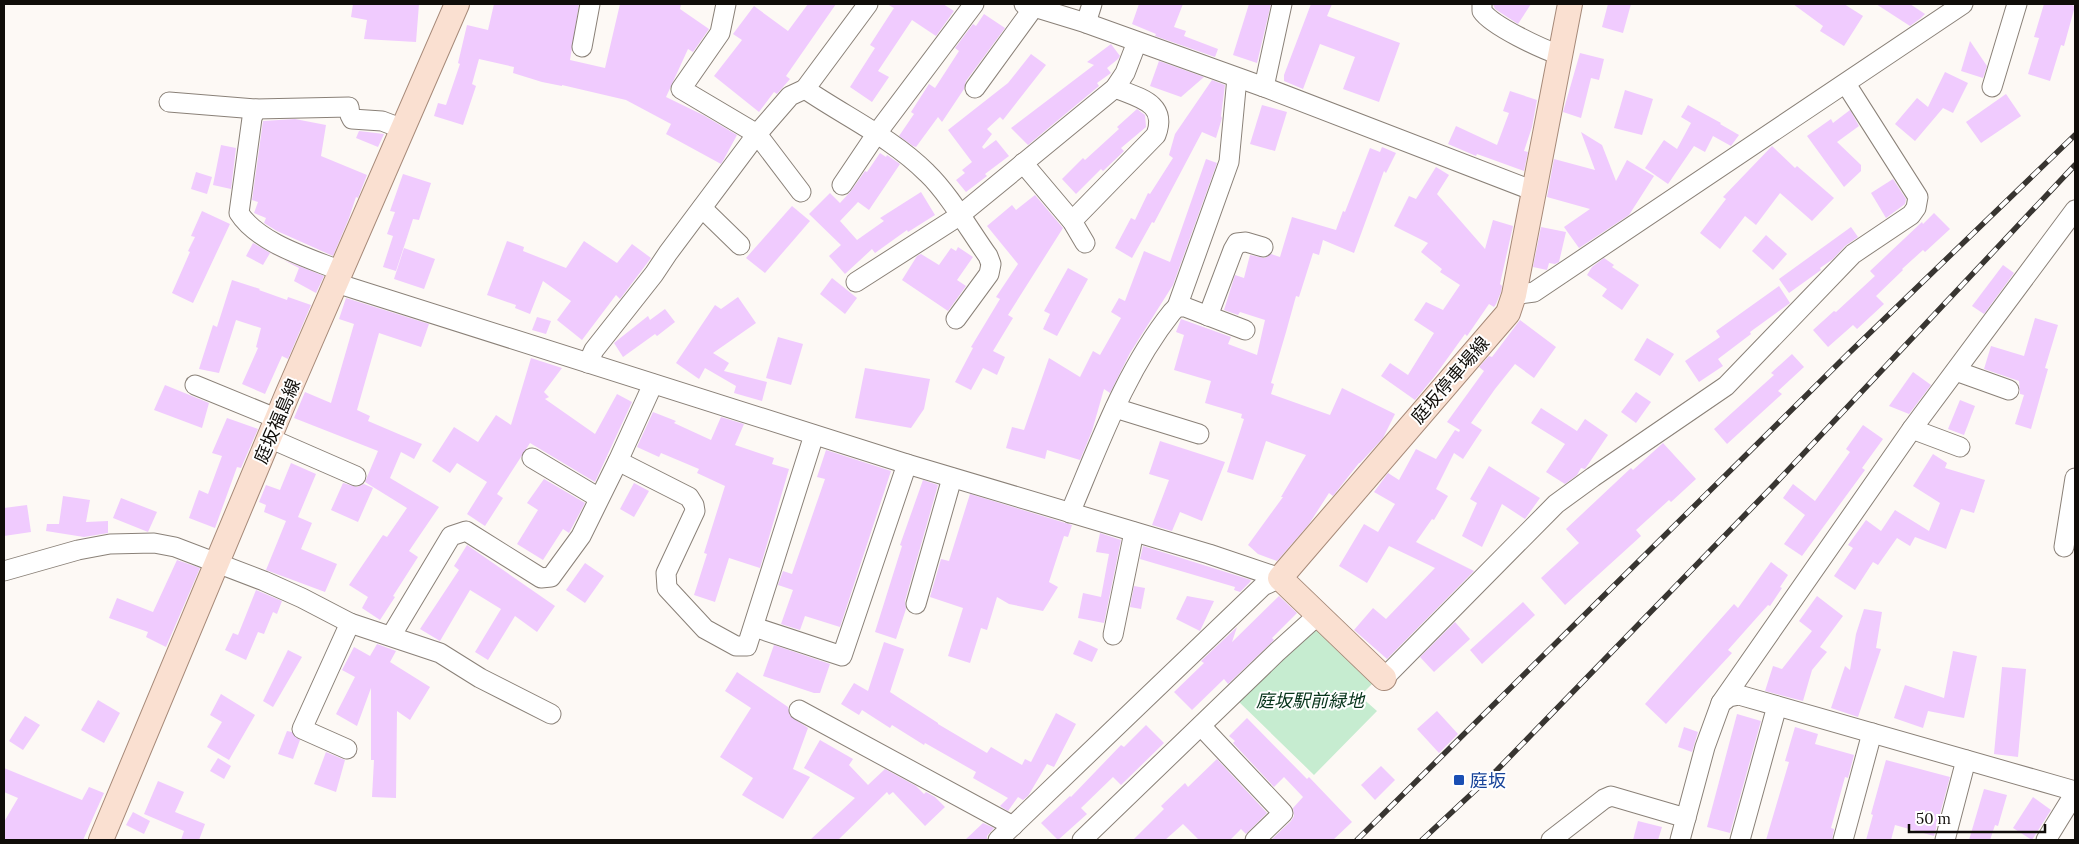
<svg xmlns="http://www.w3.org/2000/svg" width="2079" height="844" viewBox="0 0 2079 844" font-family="Lora,'Noto Sans JP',serif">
<rect width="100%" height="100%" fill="#fdf9f5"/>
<path fill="#c6ecd0" d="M1318,622L1378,678L1360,696L1377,711L1314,775L1236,699Z"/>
<g fill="#f0cbfe">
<path d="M353,4H419L416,42L364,39L367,20L351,17Z"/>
<path d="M494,4H579L570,60L605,68L620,4H681L680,9L709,29L693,52L688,49L666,97L703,115L737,135L724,159L721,164L666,134L671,124L626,100L562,85V86L542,82L513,73L514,67L479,59L472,84L476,86L463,125L434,116L438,103L446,105L460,64L458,63L467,25L488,30Z"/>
<path d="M808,4H836L786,76L790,79L777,94L774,92L759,112L714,76L742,40L733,34L754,6L788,31Z"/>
<path d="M887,4H943L954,11L936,36L912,20L878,71L889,77L872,102L850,87L875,48L870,45L894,8Z"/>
<path d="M1139,4H1183L1174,27L1186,31L1184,36L1218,49L1215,57L1155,36L1156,34L1132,24Z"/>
<path d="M1249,4H1271L1257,63L1233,55Z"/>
<path d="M1311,4H1332L1327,16L1400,43L1379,102L1343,89L1355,57L1320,44L1303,89L1284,81V75Z"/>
<path d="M1493,4H1531L1518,24L1495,9Z"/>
<path d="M1608,4H1631L1623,33L1602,27Z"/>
<path d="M1793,4H1844L1863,16L1844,46L1820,31L1823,26Z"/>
<path d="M1876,4H1910L1925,14L1921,18L1910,26Z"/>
<path d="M2044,4H2068L2075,6L2064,46L2061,45L2050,81L2028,74L2039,38L2034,37Z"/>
<path d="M984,14L1005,28L966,81L964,89L942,122L938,117L916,147L913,146L899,136L914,114L911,112L929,84L935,88L959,51L955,48L973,24L976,26Z"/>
<path d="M1970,41L1987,66L1983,78L1961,71Z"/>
<path d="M1111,44L1120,56L1118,59L1107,68L1111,73L1097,83L1099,86L1028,145L1011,128L1094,65L1087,62Z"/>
<path d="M1580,53L1604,59L1599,80L1591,78L1581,118L1563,112Z"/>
<path d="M1031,54L1046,65L1003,120L1000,117L987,129L992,134L982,147L984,149L996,140L1009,156L985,174L987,176L966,192L956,180L965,173L962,170L972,162L948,130L1008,83Z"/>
<path d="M1159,61L1204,77L1181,97L1150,86Z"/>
<path d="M1945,72L1968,83L1953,113L1943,108L1915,141L1895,124L1917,98L1928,107Z"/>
<path d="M1212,80L1225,85L1221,116L1222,118L1216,138L1202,132L1154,223L1152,222L1132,258L1115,248L1131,218L1135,220L1148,193L1150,194L1173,158L1169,155L1175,134Z"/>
<path d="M1625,90L1653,99L1642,135L1614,128Z"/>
<path d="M1510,91L1537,100L1532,127L1524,151L1528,152L1524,171L1477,154L1476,156L1448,144L1456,126L1497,145L1509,113L1503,111Z"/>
<path d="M2006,94L2021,116L1981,143L1966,122Z"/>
<path d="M1262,105L1287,112L1275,151L1250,144Z"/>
<path d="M1688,105L1721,123L1720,124L1739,135L1731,146L1713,136L1705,152L1694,146L1668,184L1645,168L1664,140L1677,149L1691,123L1681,117Z"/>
<path d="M1137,109L1145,115L1146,127L1121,148L1124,151L1122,153L1103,171L1101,169L1076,194L1062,179L1083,158L1085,160L1119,129L1117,127Z"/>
<path d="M1850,110L1859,126L1837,142L1861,165V171L1844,187L1807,136L1831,119L1833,123Z"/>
<path d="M295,119L326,125L321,156L367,175L358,198L356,197L349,218L333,256L277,231L264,223L266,218L254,213L258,202L252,200L263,121Z"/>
<path d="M359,131L384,134L378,147L356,138Z"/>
<path d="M1581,132L1602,145L1616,181L1627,160L1654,176L1629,215L1579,248L1564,227L1590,209L1547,197L1554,159L1595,170Z"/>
<path d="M221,145L236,148L231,189L213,185Z"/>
<path d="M1772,146L1795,168L1797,166L1834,198L1812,221L1780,193L1756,225L1745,216L1720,249L1700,233L1726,199L1723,197Z"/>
<path d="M1382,147L1396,153L1386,173L1384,171L1354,253L1323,240L1319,255L1313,253L1299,297L1296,296L1286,332L1271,383L1274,384L1271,394L1330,415L1342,388L1395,414L1383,438L1360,463H1359L1333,496L1329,493L1309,524L1277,561L1258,554L1248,545L1283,497H1281L1306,455L1266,441L1253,480L1227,472L1244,419L1241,418L1242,414L1205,403L1211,381L1174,370L1184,335L1176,332L1181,319L1231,337L1228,344L1257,355L1265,320L1240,312L1238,315L1224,310L1235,275L1244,278L1250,255L1265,258L1271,254L1280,257L1292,217L1336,230L1343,211L1345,212L1370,148L1380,152Z"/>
<path d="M880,153L886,157L887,155L900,164L869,210L858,202L840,221L857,240L884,221L880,218L921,192L935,215L908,232L907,230L875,253L872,249L845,274L829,256L841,245L809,214L830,193L840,203L851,191L865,171L867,172Z"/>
<path d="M1206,159L1217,163L1173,285L1130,353L1110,393L1104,389L1092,431L1080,460L1047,450L1045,459L1006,448L1012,427L1024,430L1049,358L1080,377L1093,351L1100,355L1121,318L1111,312L1119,298L1125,301L1144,251L1170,262Z"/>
<path d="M1436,167L1449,175L1437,194L1485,249L1493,220L1513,226L1500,284L1502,286L1501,292L1496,304L1494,307L1489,304L1467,336L1465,334L1434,377L1415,400L1381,376L1390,363L1408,375L1434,333L1414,320L1426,302L1443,310L1460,285L1440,272L1442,269L1421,252L1428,243L1394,226L1409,196L1416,199Z"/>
<path d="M196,172L212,177L207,194L191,189Z"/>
<path d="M403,174L431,183L419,220L413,219L396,271L383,267L393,236L387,234L395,212L390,211Z"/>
<path d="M1893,179L1906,199L1905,204L1886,218L1871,193Z"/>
<path d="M1035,195L1063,228L1008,315L1013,318L993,351L1005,357L997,375L983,368L971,390L955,382L973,348L971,347L1000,299L996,297L1018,264L987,226L1012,205L1016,210Z"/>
<path d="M792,206L810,221L765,273L746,258Z"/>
<path d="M202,211L230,224L193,303L172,293L190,252L188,251L195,237L191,236Z"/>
<path d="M1934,213L1950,229L1925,252L1923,250L1902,269L1903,270L1876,296L1884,304L1857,329L1853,325L1828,347L1813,330L1834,311L1836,312L1875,276L1870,271L1922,222L1923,224Z"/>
<path d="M1541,227L1566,232L1559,262L1555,264L1549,263L1547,270L1533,267Z"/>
<path d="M1851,227L1858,237L1845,246L1833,259L1820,268L1821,270L1789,293L1779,279Z"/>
<path d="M1766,235L1787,254L1773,270L1752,251Z"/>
<path d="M507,241L524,247L523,251L566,268L584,241L617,263L632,244L651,258L620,299L616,295L582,340L557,320L571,301L543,281L530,314L515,308L516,305L487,295Z"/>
<path d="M253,243L281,259L324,276L316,293L294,281L299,268L270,253L263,265L246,256Z"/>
<path d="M958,247L973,257L957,280L966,286L948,311L902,280L917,256L921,254L939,265L951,248L956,251Z"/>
<path d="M404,248L435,259L424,289L394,279Z"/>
<path d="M1604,258L1614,265L1612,267L1639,285L1622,310L1602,296L1607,289L1587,275L1592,267Z"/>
<path d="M2003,265L2014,273L1984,314L1972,306Z"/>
<path d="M1068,268L1088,279L1057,336L1043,329L1050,314L1044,311Z"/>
<path d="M832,278L857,298L845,314L820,294Z"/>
<path d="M232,280L260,289L259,290L287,300L288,297L311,305L288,359L282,356L265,394L242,384L258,348L256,347L261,328L236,320L219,373L199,369L213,325L217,327Z"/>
<path d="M1779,286L1790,303L1750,332L1751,334L1718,359L1723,366L1699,382L1685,361L1720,337L1716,331Z"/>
<path d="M738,297L756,323L713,353L729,363L724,371L767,382L762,401L734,393L736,386L705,368L699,379L676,363L715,305L721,309Z"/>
<path d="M346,298L429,324L421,347L379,333L357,410L370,416L368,421L422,444L414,459L401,452L390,478L439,507L409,551L418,557L393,596L395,597L380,620L362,608L368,597L349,585L383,535L387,537L407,508L365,482L378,451L294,418L305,392L331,403L354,324L339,319Z"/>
<path d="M665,309L675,322L657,336L655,334L623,357L614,343L648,316L650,320Z"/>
<path d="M537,317L551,321L546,334L532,330Z"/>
<path d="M2035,318L2058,325L2045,368L2048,369L2031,429L2015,424L2024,395L2020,394L2019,381L1984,369L1991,346L2024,356Z"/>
<path d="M1520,320L1556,347L1534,378L1515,364L1495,389L1471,423L1482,430L1463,459L1454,453L1436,489L1448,496L1434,520L1432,519L1416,542L1474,571L1387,659L1354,630L1373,608L1386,619L1435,568L1389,546L1367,583L1339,566L1364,524L1378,532L1395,504L1374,492L1388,473L1399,480L1416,449L1436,459L1455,430L1459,432L1460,430L1447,422L1484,371L1479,367L1489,356L1492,357Z"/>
<path d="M778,337L803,344L791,385L766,378Z"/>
<path d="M1647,338L1674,354L1660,376L1634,360Z"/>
<path d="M1792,354L1804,367L1778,391L1782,394L1727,444L1714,429L1774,375L1771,373Z"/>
<path d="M531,358L562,368L544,392L549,397L545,399L595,434L617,394L632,402L595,482L530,443L497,494L503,498L485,526L467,514L487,482L457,463L450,473L432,461L454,427L478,442L496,415L511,425Z"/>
<path d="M865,368L930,379L924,409L911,428L855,418Z"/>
<path d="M1913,372L1931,385L1909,414L1889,406Z"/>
<path d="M165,385L209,403L202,428L154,410Z"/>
<path d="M1636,392L1651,402L1636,423L1621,412Z"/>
<path d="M1960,400L1975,406L1964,435L1948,429Z"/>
<path d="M1541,408L1577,431L1585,419L1608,435L1585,469L1581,468L1577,475L1565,484L1546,472L1565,444L1531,423Z"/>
<path d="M653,412L676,421L674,423L711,440L721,417L744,424L735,445L774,458L772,464L789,469L760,568L729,558L715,602L694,595L707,554L704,553L725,486L697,473L699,469L661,453L659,457L637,447Z"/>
<path d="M227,418L258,429L241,468L237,467L215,528L189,518L199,490L208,494L222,456L212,453Z"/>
<path d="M1863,425L1883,439L1862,468L1865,470L1802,556L1784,544L1805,515L1783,498L1793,484L1815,501L1850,452L1846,449Z"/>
<path d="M1160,441L1225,462L1202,521L1180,512L1172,531L1152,525L1169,480L1149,474Z"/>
<path d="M1663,443L1696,479L1671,502L1669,500L1636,530L1641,536L1565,605L1541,578L1579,543L1566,529L1631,468L1633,470Z"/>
<path d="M826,450L891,471L840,627L805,616L800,630L781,624L793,590L778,585L783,571L792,574L825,479L817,477Z"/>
<path d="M1933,454L1947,463L1945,468L1985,480L1974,513L1961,509L1946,549L1915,537L1910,546L1897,538L1878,565L1873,562L1855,590L1834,576L1853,548L1848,545L1866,520L1881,531L1895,510L1929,531L1940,503L1913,486Z"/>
<path d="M291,463L316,474L298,517L312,523L301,549L337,564L325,592L266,570L286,521L264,512L266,505L259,502L266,485L280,490Z"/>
<path d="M1489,466L1540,498L1525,519L1502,504L1482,547L1462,536L1477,503L1470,499Z"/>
<path d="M544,479L585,503L569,533L563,529L543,560L517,544L538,510L527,503Z"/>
<path d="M923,480L938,485L905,601L906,609L896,639L875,632L902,546L900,545Z"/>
<path d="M343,483L357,487L364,484L373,488L358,522L331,510Z"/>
<path d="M634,483L649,491L634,517L620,509Z"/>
<path d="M970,494L1072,525L1068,537L1064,536L1049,582L1058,587L1043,611L1009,604L997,597L987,630L981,628L970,663L948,656L963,608L930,597L941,559L949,561Z"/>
<path d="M63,496L90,500L86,522L108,521V533L84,537L46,531L47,524H59Z"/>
<path d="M121,498L157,512L148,532L113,518Z"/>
<path d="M27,505L31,532L4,536V508Z"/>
<path d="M1100,533L1121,540L1104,623L1078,618L1083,593L1101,597L1109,554L1096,552Z"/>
<path d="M467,545L555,606L537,632L515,616L488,660L475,652L501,609L470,590L440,641L420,629L459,570L454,566Z"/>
<path d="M1143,546L1251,580L1250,582L1240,592L1234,590L1235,587L1140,559Z"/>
<path d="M177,560L200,568L166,647L146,637L148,632L109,618L117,598L153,612Z"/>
<path d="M1771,562L1788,575L1780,587L1782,588L1770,606L1768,605L1728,650L1732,653L1666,724L1645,704L1734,604L1738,608Z"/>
<path d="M585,563L604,576L585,603L566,590Z"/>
<path d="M1134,586L1145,588L1141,609L1130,607Z"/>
<path d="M256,590L282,601L277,614L273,612L264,634L258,632L246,660L225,650L233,633L238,635Z"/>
<path d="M1187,596L1214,601L1200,631L1176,619Z"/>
<path d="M1279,596L1297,613L1272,638L1274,640L1228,684L1224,679L1192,710L1174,692L1204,663L1201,661L1237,627L1232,642Z"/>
<path d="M1817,596L1843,616L1820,647L1827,652L1812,670L1803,701L1765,691L1773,666L1782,669L1812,631L1799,621Z"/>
<path d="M1523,602L1535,615L1482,664L1470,650Z"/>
<path d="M1864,609L1882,612L1876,648L1881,649L1858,717L1831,708L1845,666L1850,670L1856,634Z"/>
<path d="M1455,622L1470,639L1434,672L1420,657Z"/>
<path d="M1079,640L1098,649L1092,662L1073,654Z"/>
<path d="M884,642L904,649L890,692L938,723V724L987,753L991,747L1022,765L1025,759L1031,762L1056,713L1076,724L1054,767L1047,764L1028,796L1023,800L1018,797L1008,811L1000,806L1008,798L973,778L976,772L925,743L924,745L892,725L890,728L862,710L859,715L841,704L854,683L868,691Z"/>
<path d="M377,644L396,651L390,662L430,687L410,720L397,711L396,798L372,797L374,760H371V688L357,726L336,714L355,677L342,670L354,647L370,656Z"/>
<path d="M774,645L830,664L820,693H814L763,676Z"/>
<path d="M288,650L302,657L273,707L263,701Z"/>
<path d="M1953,651L1977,656L1964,718L1928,711L1923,728L1894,718L1905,685L1944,698Z"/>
<path d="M2002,667L2026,669L2018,757L1994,754Z"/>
<path d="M737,672L788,707L790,716L808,728L793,769L810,777L783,819L742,795L753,778L720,757L751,708L725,691Z"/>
<path d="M221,694L255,715L229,760L207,747L222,722L210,715Z"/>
<path d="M98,700L120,713L104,743L81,730Z"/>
<path d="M1437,711L1458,734L1439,753L1417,729Z"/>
<path d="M1737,714L1761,721L1730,833L1707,827Z"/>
<path d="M25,716L40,725L23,750L9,741Z"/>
<path d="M1247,718L1307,779L1309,777L1352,822L1333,840H1271L1291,821L1294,816L1293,808L1303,797L1284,777L1274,787L1233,743L1235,741L1229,736Z"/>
<path d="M1146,725L1164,743L1121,785L1113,777L1081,808L1087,814L1058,840L1041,823L1070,796L1071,797L1121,745L1124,747Z"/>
<path d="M1684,727L1698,732L1692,752L1678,747Z"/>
<path d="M1795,727L1818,734L1815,744L1854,755L1848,778L1845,777L1831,828L1834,829L1832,840H1766L1789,762L1785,761Z"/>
<path d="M287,731L292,732L300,740L293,759L278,754Z"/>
<path d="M820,740L853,759L849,765L868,785L885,769L916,786L924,794L926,792L935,797L945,807L925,826L893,792L889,795L887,792L838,840H810L855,798L804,768Z"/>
<path d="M326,752L345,760L336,792L314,784Z"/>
<path d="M218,758L231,766L224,779L210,771Z"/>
<path d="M1217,759L1267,813L1246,834L1241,829L1230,840H1199L1183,824L1165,840H1133L1164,809L1161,806L1185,783L1188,787Z"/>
<path d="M1886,760L1950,777L1934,836L1895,825L1891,840H1866L1873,815L1871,814Z"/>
<path d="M1381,766L1395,780L1375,800L1361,785Z"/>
<path d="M4,768L82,800L89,787L104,793L83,840H4V822L18,798L4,792Z"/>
<path d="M158,781L184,792L175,812L205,824L199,840H181L184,831L144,814Z"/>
<path d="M1984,789L2007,795L1998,826L1995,825L1990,840H1969Z"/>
<path d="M2033,797L2051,810L2032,840L2013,828Z"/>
<path d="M133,812L150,821L144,834L126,825Z"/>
<path d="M1638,821L1662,827L1658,840H1633Z"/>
<path d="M983,823L994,828L987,836V840H965Z"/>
</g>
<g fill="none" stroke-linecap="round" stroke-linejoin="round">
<defs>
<g id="minor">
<path d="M726,4L720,33L681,89L757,134L801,192"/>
<path d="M868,4L805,89C846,117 892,138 927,173C949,194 970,231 988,256L991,264L989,274L956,319"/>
<path d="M1024,4L1086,23L1264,87L1534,191"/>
<path d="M1482,4V11C1492,26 1542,49 1560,55"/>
<path d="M1086,23L1092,4"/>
<path d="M582,47L590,4"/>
<path d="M1264,87L1282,4"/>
<path d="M1992,87L2017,4"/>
<path d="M975,88L1034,7"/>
<path d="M169,102L256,109L349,107L350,115L352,119L382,121L403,129"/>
<path d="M256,109L252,118L239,213C258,243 309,258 341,271"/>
<path d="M1023,163L1072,221L1085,243"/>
<path d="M842,185L877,133L974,4"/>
<path d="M702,208L740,245"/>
<path d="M1072,221L1156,135C1168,103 1139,98 1115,88"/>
<path d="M856,282L959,216L1115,88L1125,73L1137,42"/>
<path d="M336,283L907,464L1209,554L1280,578"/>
<path d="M1514,295L1534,292L1963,4"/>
<path d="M1177,307L1229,162L1237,78"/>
<path d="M1208,316L1233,250L1237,243L1246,242L1263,247"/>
<path d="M588,363L594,350L654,274L668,253L757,134L790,96L805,89"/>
<path d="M1956,371L2009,390"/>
<path d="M195,385L278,419"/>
<path d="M1115,408L1199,434"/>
<path d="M1912,429L1960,447"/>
<path d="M269,438L356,476"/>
<path d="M532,458L599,498"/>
<path d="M618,461L689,497L694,505L695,511L666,573L667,588L705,629L736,646H747L814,435"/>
<path d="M1070,513C1099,445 1125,371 1172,312L1177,307H1185L1245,330"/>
<path d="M2064,547L2075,478"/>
<path d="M4,571L78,550L110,544L154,543L175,547L264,581L302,598L350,623L440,653L480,678L551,714"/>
<path d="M916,604L952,478"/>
<path d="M754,627L842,656L907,464"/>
<path d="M1113,635L1134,532"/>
<path d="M391,636L451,536L466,531L541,578L551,577L581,536L618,461L653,384"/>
<path d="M1384,678L1556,504L1593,477L1726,386L1853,254L1911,215L1916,208L1918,197L1846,84"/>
<path d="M1721,703L1912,429L2075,210"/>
<path d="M799,710L1013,826"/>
<path d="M1201,726L1283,813L1255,840"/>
<path d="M347,749L302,729L350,623"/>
<path d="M998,840L1263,586L1280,578"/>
<path d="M1082,840L1277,652L1318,615"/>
<path d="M1551,840L1604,799L1611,796L1686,818"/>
<path d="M1680,840L1705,747L1721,703L1729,697L1739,695L2075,791"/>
<path d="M1740,840L1777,706"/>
<path d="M1843,840L1872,733"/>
<path d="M1945,840L1966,760"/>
<path d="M2046,840L2075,793"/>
</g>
<g id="major">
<path d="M1384,678L1280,578L1508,313L1514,295L1570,4"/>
<path d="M101,840L287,395L457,4"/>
</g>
</defs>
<use href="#minor" stroke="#8a8178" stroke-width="21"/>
<use href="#major" stroke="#a68978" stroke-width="26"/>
<use href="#minor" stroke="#fff" stroke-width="19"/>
<use href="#major" stroke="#fae0d1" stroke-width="24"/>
<defs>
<g id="rail">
<path d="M1357,840L1848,354L2075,135"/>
<path d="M1422,840L1497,770L1774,485L2075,165"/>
</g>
</defs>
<use href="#rail" stroke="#383531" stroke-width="5.5"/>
<use href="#rail" stroke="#fff" stroke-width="4" stroke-dasharray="11" stroke-linecap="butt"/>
</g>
<rect fill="#1a4fb4" stroke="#fff" stroke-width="2" x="1453" y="774" width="12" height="12" rx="2.5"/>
<g text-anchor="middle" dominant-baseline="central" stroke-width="4" stroke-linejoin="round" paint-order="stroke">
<g font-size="18" fill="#100d09" stroke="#fff">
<text transform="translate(1450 380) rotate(-49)">庭坂停車場線</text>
<text transform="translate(277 421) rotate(-67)">庭坂福島線</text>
</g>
<g font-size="18" font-style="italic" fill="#06331a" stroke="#fff">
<text x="1310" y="700">庭坂駅前緑地</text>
</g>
<g font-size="18" fill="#164399" stroke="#fff" text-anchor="start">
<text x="1470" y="780">庭坂</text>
</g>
</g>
<rect width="2079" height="844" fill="none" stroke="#100d09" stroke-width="10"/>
<path d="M1909 824v8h136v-8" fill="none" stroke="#100d09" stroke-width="2.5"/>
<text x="1916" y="824" font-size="15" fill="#100d09" stroke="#ffffff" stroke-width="4" paint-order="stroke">50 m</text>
</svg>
